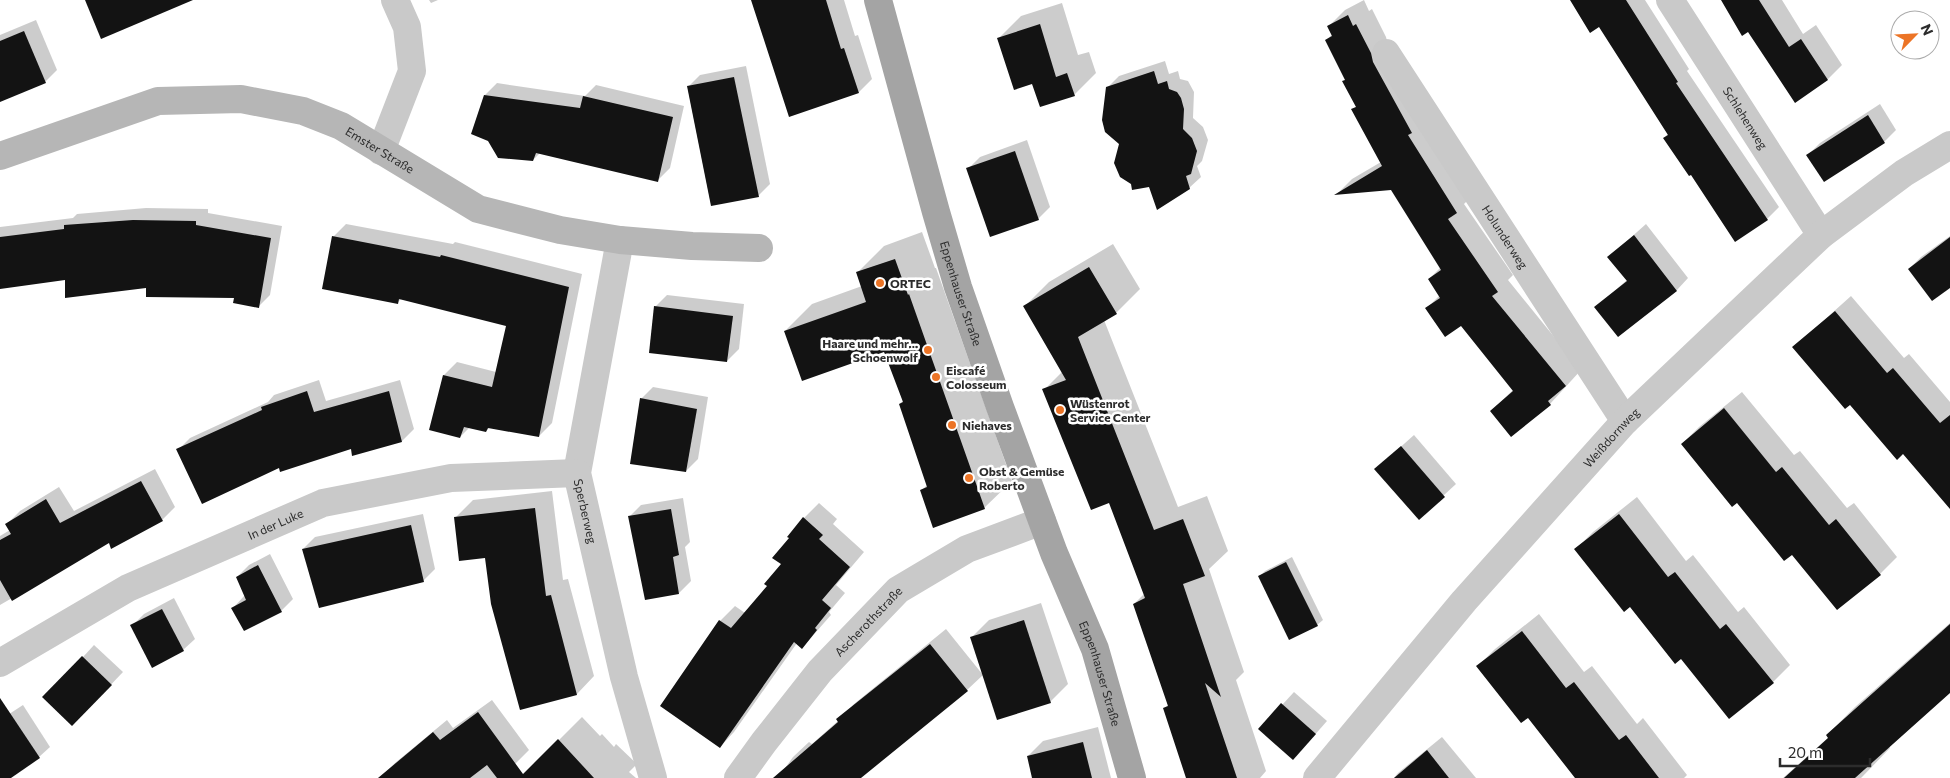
<svg xmlns="http://www.w3.org/2000/svg" width="1950" height="778" viewBox="0 0 1950 778" font-family="Commissioner,sans-serif">
<rect width="100%" height="100%" fill="#fff"/>
<g fill="#0003">
<path d="M429,0H438L431,3Z"/>
<path d="M752,0H844L855,36L858,35L872,79L859,92Z"/>
<path d="M1364,0L1369,11L1372,9L1386,37L1388,45L1472,196L1464,204L1513,275L1508,280L1581,370L1550,404L1491,411L1513,390L1461,324L1427,308L1440,295L1429,279L1441,267L1392,189L1338,193L1352,179L1381,162L1353,109L1357,106L1346,79L1326,40L1333,34L1329,26L1345,10Z"/>
<path d="M1571,0H1645L1689,69L1687,71L1779,207L1767,219L1691,173L1664,138L1668,134L1600,25Z"/>
<path d="M1722,0H1782L1803,34L1816,25L1842,65L1828,79L1795,101L1749,30Z"/>
<path d="M1062,3L1078,55L1089,52L1096,73L1074,95L1033,83L999,38L1021,16Z"/>
<path d="M36,20L57,70L45,82L0,101V35Z"/>
<path d="M1165,61L1169,74L1178,71L1180,79L1188,81L1194,92L1193,118L1203,127L1208,140L1202,161L1197,166L1201,177L1189,188L1150,185L1121,144L1108,87L1119,76Z"/>
<path d="M746,66L770,184L758,196L688,87L700,75Z"/>
<path d="M497,83L585,96L596,85L684,106L670,168L658,180L540,153L533,160L485,95Z"/>
<path d="M1880,104L1896,130L1884,142L1808,155L1820,143Z"/>
<path d="M1027,140L1050,207L1038,219L968,169L980,157Z"/>
<path d="M146,208L208,209V213L282,226L270,295L258,307L235,297L66,279L0,287V227L73,218L77,214Z"/>
<path d="M346,224L453,244L455,242L582,274L552,423L539,436L490,427L486,431L470,427L460,437L444,375L457,362L496,372L507,325L401,299L398,302L333,237Z"/>
<path d="M1646,224L1688,278L1677,290L1618,336L1596,307L1627,280L1609,257Z"/>
<path d="M922,232L935,268H936L1012,481L984,508L922,490L928,484L900,404L903,401L885,350L785,331L812,304L862,286L857,273L884,246Z"/>
<path d="M1950,236V286L1909,269L1921,257Z"/>
<path d="M1113,244L1140,289L1116,313L1104,320L1178,507L1207,496L1228,551L1209,569L1244,672L1236,680L1266,771L1260,778H1188L1165,708L1169,704L1134,604L1144,594L1109,501L1044,390L1063,371L1025,306L1049,282Z"/>
<path d="M667,295L744,304L739,349L727,361L655,307Z"/>
<path d="M1851,296L1904,358L1909,354L1950,402V507L1904,453L1794,347Z"/>
<path d="M319,380L326,401L400,380L414,429L402,441L351,448L279,467L178,450L190,438L268,402L274,395Z"/>
<path d="M653,387L708,397L698,459L686,471L641,399Z"/>
<path d="M1742,392L1794,455L1800,451L1847,508L1854,503L1897,557L1880,574L1792,554L1737,502L1682,444L1699,427Z"/>
<path d="M1414,435L1456,484L1419,518L1376,469Z"/>
<path d="M155,469L175,507L162,520L109,542L0,605V536L10,530L7,524L20,511L59,487L74,511Z"/>
<path d="M552,491L563,580L568,579L594,676L577,694L520,709L486,556L455,518L473,500Z"/>
<path d="M1637,497L1686,561L1693,555L1738,612L1744,607L1790,665L1773,682L1630,605L1576,549L1593,532Z"/>
<path d="M683,498L690,542L685,547L691,581L679,593L646,599L629,517L641,505Z"/>
<path d="M819,503L837,519L833,524L864,552L836,585L845,593L829,612L831,615L802,648L797,643L734,732L720,747V621L735,606L745,613L769,586L782,564L790,538L804,518Z"/>
<path d="M423,514L435,569L423,581L303,549L315,537Z"/>
<path d="M270,554L293,599L281,611L233,608L245,595L237,577L249,565Z"/>
<path d="M1292,557L1323,620L1317,625L1260,576L1265,571Z"/>
<path d="M174,598L195,639L183,650L132,626L144,614Z"/>
<path d="M1041,603L1068,684L1050,702L972,637L989,620Z"/>
<path d="M1539,614L1584,672L1592,666L1637,724L1643,718L1687,775L1684,778H1588L1478,666L1495,649Z"/>
<path d="M1950,623V691L1889,746L1890,748L1863,776L1861,778H1783L1829,737L1827,735L1855,707Z"/>
<path d="M946,629L983,675L967,690L857,778H778L793,757L809,742L812,744L839,720L854,704Z"/>
<path d="M94,645L123,672L84,713L83,657Z"/>
<path d="M1294,692L1327,721L1305,746L1260,729Z"/>
<path d="M492,700L529,750L515,764L497,778H384L382,776L395,763L447,720L453,728Z"/>
<path d="M23,705L50,747L39,757L9,778H0V720Z"/>
<path d="M582,717L600,736L602,734L614,747L616,744L637,764L629,772L636,778H539L535,764Z"/>
<path d="M1098,727L1111,778H1034L1028,756L1043,741Z"/>
<path d="M1442,737L1476,778H1394L1398,773Z"/>
</g>
<g fill="#131313">
<path d="M85,0H193L101,39Z"/>
<path d="M751,0H826L841,49L844,48L859,93L789,117Z"/>
<path d="M1570,0H1626L1678,82L1676,83L1768,220L1735,242L1691,175L1689,176L1663,138L1668,135L1599,27L1590,33Z"/>
<path d="M1721,0H1759L1789,47L1801,39L1828,80L1795,103L1748,32L1742,36Z"/>
<path d="M1348,15L1353,26L1356,24L1371,53L1373,62L1412,133L1408,135L1457,213L1448,219L1498,292L1492,296L1566,386L1548,401L1551,405L1511,437L1490,411L1513,391L1461,326L1445,337L1425,308L1440,298L1428,279L1441,270L1391,190L1334,195L1382,166L1351,109L1356,107L1342,81L1345,80L1325,40L1332,36L1327,26Z"/>
<path d="M1040,24L1056,77L1067,73L1075,96L1040,107L1032,84L1014,90L997,38Z"/>
<path d="M24,31L46,83L0,102V41Z"/>
<path d="M1154,71L1158,84L1167,81L1169,89L1177,92L1181,98L1184,109L1183,129L1192,138L1197,151L1191,174L1186,176L1190,189L1157,210L1149,187L1132,190L1131,184L1120,177L1114,163L1119,144L1105,132L1102,120L1106,87Z"/>
<path d="M734,77L759,197L711,206L687,86Z"/>
<path d="M484,95L580,108L583,96L673,117L658,182L536,153L533,161L498,158L488,141L471,134Z"/>
<path d="M1868,115L1885,143L1824,182L1806,155Z"/>
<path d="M1015,151L1039,220L990,237L966,168Z"/>
<path d="M133,220L196,221V225L271,238L259,308L233,303L234,298L146,297V288L65,298V280L0,289V237L64,229V225Z"/>
<path d="M1634,235L1677,291L1618,337L1594,307L1627,281L1607,257Z"/>
<path d="M332,236L440,257L441,255L569,287L539,437L488,428L486,432L464,427L460,438L429,430L443,375L492,387L506,326L399,299L398,304L322,289Z"/>
<path d="M1950,237V288L1932,301L1908,269Z"/>
<path d="M895,259L908,295L909,294L985,509L933,528L920,490L927,487L899,404L903,402L884,352L802,381L784,331L866,302L856,272Z"/>
<path d="M1089,267L1117,314L1078,337L1154,530L1183,519L1205,576L1183,584L1221,697L1205,683L1237,778H1186L1163,708L1168,706L1133,604L1145,598L1109,503L1091,510L1042,389L1066,380L1023,306Z"/>
<path d="M654,306L733,316L727,362L649,353Z"/>
<path d="M1835,311L1887,373L1893,368L1940,423L1950,415V509L1903,454L1897,460L1850,405L1845,409L1792,347Z"/>
<path d="M307,391L314,412L389,391L402,442L352,456L351,449L280,472L279,468L202,504L176,449L262,410L261,407Z"/>
<path d="M640,398L697,409L686,472L630,464Z"/>
<path d="M1724,408L1776,472L1782,467L1829,525L1836,519L1881,575L1837,610L1792,555L1784,561L1737,503L1732,507L1681,444Z"/>
<path d="M1401,446L1445,497L1419,520L1374,469Z"/>
<path d="M141,481L163,521L111,549L109,543L12,601L0,580V540L11,534L5,524L46,499L60,523Z"/>
<path d="M535,508L546,596L551,595L577,695L520,710L491,604L485,558L459,561L454,517Z"/>
<path d="M671,509L679,555L673,557L679,594L645,600L628,516Z"/>
<path d="M1619,514L1668,577L1675,572L1720,629L1726,624L1774,683L1729,719L1681,659L1675,664L1630,607L1624,612L1574,549Z"/>
<path d="M803,517L823,535L819,539L850,567L822,600L831,608L815,628L817,630L802,649L794,642L720,748L660,706L719,620L731,628L767,586L764,584L781,564L772,558L789,538L787,537Z"/>
<path d="M411,525L424,582L319,608L302,549Z"/>
<path d="M1286,562L1318,626L1289,640L1258,576Z"/>
<path d="M258,565L282,612L244,631L231,608L246,600L236,577Z"/>
<path d="M162,609L184,651L152,668L130,625Z"/>
<path d="M1024,620L1051,703L997,720L970,637Z"/>
<path d="M1950,624V693L1855,778H1784L1828,738L1826,735Z"/>
<path d="M1522,631L1566,688L1574,682L1619,740L1626,735L1659,778H1575L1528,718L1521,723L1476,666Z"/>
<path d="M930,644L968,691L861,778H773L838,722L836,719Z"/>
<path d="M82,656L112,685L72,726L42,697Z"/>
<path d="M0,698L40,758L11,778H0Z"/>
<path d="M1281,703L1316,734L1293,760L1258,729Z"/>
<path d="M478,712L523,774L558,739L594,778H497L487,765L470,778H378L433,732L440,740Z"/>
<path d="M1083,742L1092,778H1032L1027,756Z"/>
<path d="M1427,750L1449,778H1394Z"/>
</g>
<g fill="none" stroke-linecap="round" stroke-linejoin="round">
<g stroke="#c9c9c9" stroke-width="28">
<path id="s1" d="M1670,0L1821,235"/>
<path id="s2" d="M1386,53L1625,421"/>
<path d="M381,151L412,71L407,27L395,0"/>
<path id="s3" d="M620,240L577,473L624,677L653,778"/>
<path id="s4" d="M0,663L128,588L323,503L451,478L577,473"/>
<path id="s5" d="M738,778L764,742L820,671L898,590L967,549L1042,521"/>
<path id="s6" d="M1317,778L1464,601L1625,421L1821,235L1904,173L1950,145"/>
</g>
<path stroke="#b6b6b6" stroke-width="28" id="s7" d="M0,156L158,101L241,99L303,111L341,126L478,209L560,230L620,240L692,246L759,248"/>
<path stroke="#a4a4a4" stroke-width="28" id="s8" d="M878,0L936,212L958,287L1000,407L1054,553L1095,649L1132,778"/>
</g>
<g fill="#ec7426" stroke="#fff" stroke-width="2">
<circle cx="880" cy="283" r="5"/>
<circle cx="928" cy="350" r="5"/>
<circle cx="936" cy="377" r="5"/>
<circle cx="1060" cy="410" r="5"/>
<circle cx="952" cy="425" r="5"/>
<circle cx="969" cy="478" r="5"/>
</g>
<g text-anchor="middle" dominant-baseline="central" stroke-width="5" stroke-linejoin="round" paint-order="stroke">
<g font-size="12" fill="#2c2c2c" stroke="#fff">
<text stroke="none"><textPath href="#s1" startOffset="140">Schlehenweg</textPath></text>
<text stroke="none"><textPath href="#s7" startOffset="400">Emster Straße</textPath></text>
<text stroke="none"><textPath href="#s2" startOffset="219">Holunderweg</textPath></text>
<text stroke="none"><textPath href="#s8" startOffset="305">Eppenhauser Straße</textPath></text>
<text stroke="none"><textPath href="#s6" startOffset="450">Weißdornweg</textPath></text>
<text stroke="none"><textPath href="#s3" startOffset="276">Sperberweg</textPath></text>
<text stroke="none"><textPath href="#s4" startOffset="309">In der Luke</textPath></text>
<text stroke="none"><textPath href="#s5" startOffset="204">Ascherothstraße</textPath></text>
<text stroke="none"><textPath href="#s8" startOffset="710">Eppenhauser Straße</textPath></text>
</g>
<g font-size="12" font-weight="bold" fill="#2c2c2c" stroke="#fff" text-anchor="start">
<text x="890" y="283">ORTEC</text>
<text x="918" y="343" text-anchor="end">Haare und mehr...<tspan x="918" dy="14">Schoenwolf</tspan></text>
<text x="946" y="370">Eiscafé<tspan x="946" dy="14">Colosseum</tspan></text>
<text x="1070" y="403">Wüstenrot<tspan x="1070" dy="14">Service Center</tspan></text>
<text x="962" y="425">Niehaves</text>
<text x="979" y="471">Obst &amp; Gemüse<tspan x="979" dy="14">Roberto</tspan></text>
</g>
</g>
<g transform="translate(1915 35) rotate(66)"><circle r="24" fill="#ffffff" stroke="#ababab"/>
<path d="M0-4L9 19L0 12L-9 19Z" fill="#ec7426"/>
<text y="-8" font-size="14" font-weight="bold" text-anchor="middle" fill="#2c2c2c">N</text>
</g>
<path d="M1780 758v8h90v-8" fill="none" stroke="#2c2c2c" stroke-width="2.5"/>
<text x="1788" y="758" font-size="15" fill="#2c2c2c" stroke="#ffffff" stroke-width="4" paint-order="stroke">20 m</text>
</svg>
